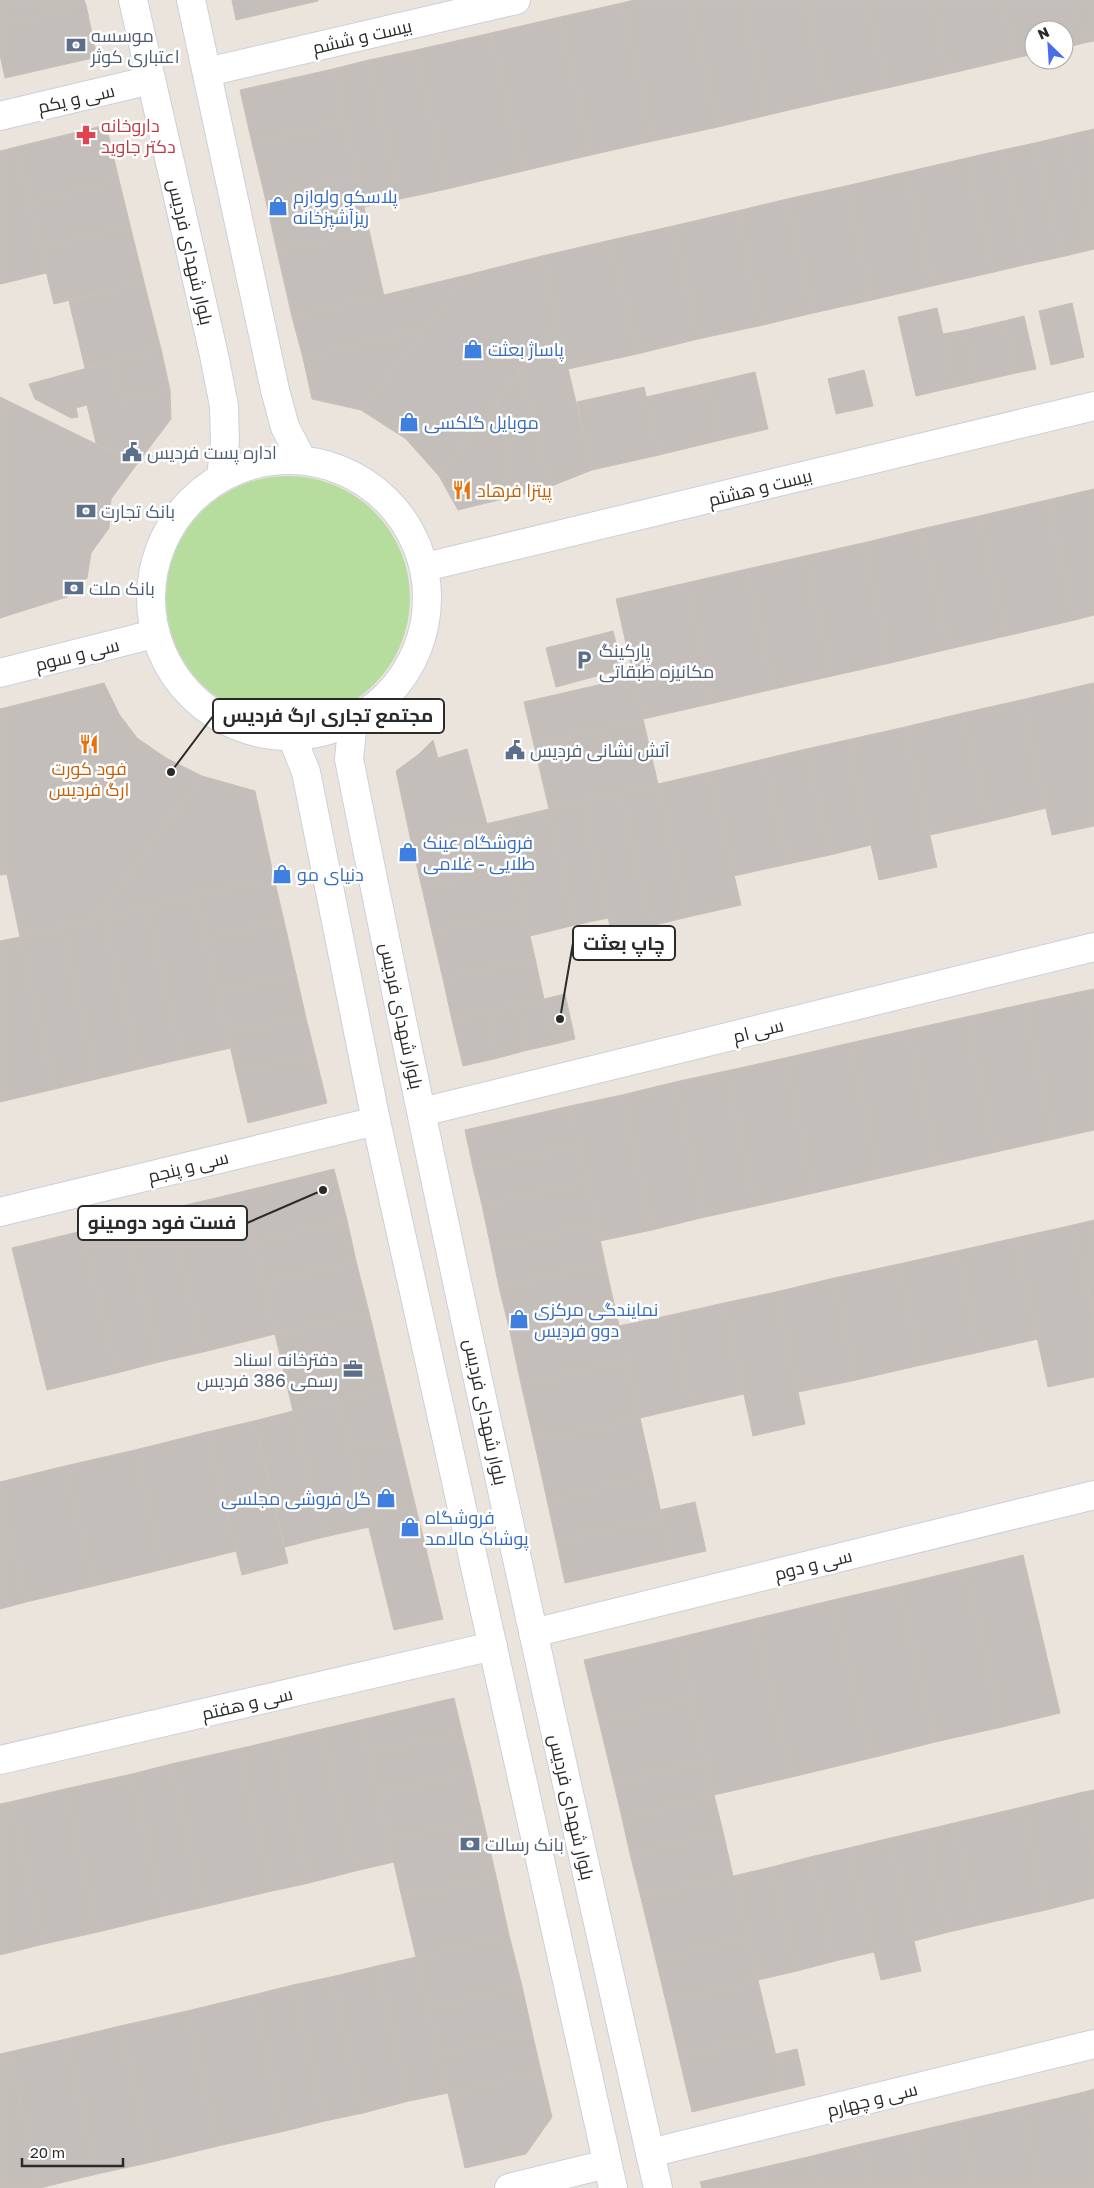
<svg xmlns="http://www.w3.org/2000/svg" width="1094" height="2188" viewBox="0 0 1094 2188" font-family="'Golos Text',Cairo,sans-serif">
<rect width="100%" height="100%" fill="#ebe4dd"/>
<circle fill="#b6dd9e" cx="288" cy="598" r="122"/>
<g fill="#c3beba" stroke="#c6c0b7">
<path d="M0,0H84L86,5L0,25Z"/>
<path d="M232,0H318V1L236,20Z"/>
<path d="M634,0H689L718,127L653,141L622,3Z"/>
<path d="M689,0H742L768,115L718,127Z"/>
<path d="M742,0H805L828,101L768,115Z"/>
<path d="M805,0H867L887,88L828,101Z"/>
<path d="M867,0H932L948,74L887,88Z"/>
<path d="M932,0H1003L1016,58L948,74Z"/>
<path d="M1003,0H1074L1084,43L1064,48V30H1034V54L1016,58Z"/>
<path d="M1074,0H1094V41L1084,43Z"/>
<path d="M622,3L653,141L591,155L560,17Z"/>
<path d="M86,5L97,57L5,78L0,55V25Z"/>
<path d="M560,17L591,155L523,171L491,33Z"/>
<path d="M491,33L523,171L447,189L416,50Z"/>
<path d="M416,50L447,189L400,199L369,60Z"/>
<path d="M369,60L400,199L364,207L333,69Z"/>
<path d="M333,69L345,122L252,143L240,90Z"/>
<path d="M345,122L357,176L265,197L252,143Z"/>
<path d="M106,125L119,180L29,202L16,147Z"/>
<path d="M1094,129V249L1090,250L1064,136Z"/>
<path d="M1064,136L1090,250L1061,257L1035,143Z"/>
<path d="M1035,143L1061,257L1028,264L1002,150Z"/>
<path d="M16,147L46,273L5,283L0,264V151Z"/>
<path d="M1002,150L1028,264L994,272L967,158Z"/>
<path d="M967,158L994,272L932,286L906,172Z"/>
<path d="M906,172L932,286L872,300L846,186Z"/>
<path d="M357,176L369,230L277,251L265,197Z"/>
<path d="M119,180L130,225L40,247L29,202Z"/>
<path d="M846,186L872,300L813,313L787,199Z"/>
<path d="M787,199L813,313L763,325L737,211Z"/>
<path d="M737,211L763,325L698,339L673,226Z"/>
<path d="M130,225L144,282L54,304L40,247Z"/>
<path d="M673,226L698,339L637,354L611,240Z"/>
<path d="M369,230L384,296L292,317L277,251Z"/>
<path d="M611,240L637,354L568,369L542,256Z"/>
<path d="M542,256L557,322L439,476L406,439L361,410L467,275Z"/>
<path d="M0,264L5,283L0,284Z"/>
<path d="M467,275L426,329L303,358L292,317Z"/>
<path d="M144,282L161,349L85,368L69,301Z"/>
<path d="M1072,303L1084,357L1051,365L1039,311Z"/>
<path d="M937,308L955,387L916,396L898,317Z"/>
<path d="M1024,316L1036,369L1016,373L1004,321Z"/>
<path d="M1004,321L1016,373L977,382L965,330Z"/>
<path d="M557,322L592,470L549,487L521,370Z"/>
<path d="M426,329L361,410L312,399L303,358Z"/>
<path d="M965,330L977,382L955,387L943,334Z"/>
<path d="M161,349L170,390L123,402L113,361Z"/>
<path d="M113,361L123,402L170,390L171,419L137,464L96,443L87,405L76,408L78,417L71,418L35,399L29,384Z"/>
<path d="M521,370L549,487L515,496L496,402Z"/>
<path d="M864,370L873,406L836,414L828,379Z"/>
<path d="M755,372L768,429L721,440L708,383Z"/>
<path d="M708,383L721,440L659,455L646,397Z"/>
<path d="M644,387L659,455L592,470L577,402Z"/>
<path d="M0,397L137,464L111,499L109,528L91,553L87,578L67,597L0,618Z"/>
<path d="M496,402L515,496L458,510L439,476Z"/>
<path d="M1094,489V615L1075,620L1047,500Z"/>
<path d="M1047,500L1075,620L1006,636L979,516Z"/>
<path d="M979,516L1006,636L949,649L921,529Z"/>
<path d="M921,529L949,649L890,663L863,543Z"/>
<path d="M863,543L890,663L832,676L805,556Z"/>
<path d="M805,556L832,676L774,689L747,569Z"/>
<path d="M747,569L774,689L714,703L686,583Z"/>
<path d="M686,583L714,703L643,719L616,599Z"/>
<path d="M613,631L623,669L556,687L546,648Z"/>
<path d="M633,677L643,719L534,745L524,702Z"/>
<path d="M104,683L119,714L137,738L166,758L202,776L95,919L20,937L0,841V709Z"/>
<path d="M1094,683V704L1089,684Z"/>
<path d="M1089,684L1094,704V826L1052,835L1021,700Z"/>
<path d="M1021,700L1046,808L988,822L963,713Z"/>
<path d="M963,713L988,822L930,835L905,727Z"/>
<path d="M643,719L658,784L549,809L534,745Z"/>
<path d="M905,727L937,867L879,880L847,740Z"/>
<path d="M433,740L438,758L467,749L487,824L411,841L396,771L419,754Z"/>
<path d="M847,740L871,845L830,855L806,749Z"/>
<path d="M806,749L830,855L788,864L764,759Z"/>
<path d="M764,759L788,864L734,876L710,772Z"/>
<path d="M710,772L741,905L688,917L658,784Z"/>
<path d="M202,776L255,791L274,878L95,919Z"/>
<path d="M658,784L688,917L651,926L620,792Z"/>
<path d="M620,792L651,926L612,935L582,802Z"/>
<path d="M582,802L608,918L575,925L549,809Z"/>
<path d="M549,809L575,925L530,936L503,820Z"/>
<path d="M503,820L514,867L422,888L411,841Z"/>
<path d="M0,841L8,874L0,875Z"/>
<path d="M514,867L524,910L432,932L422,888Z"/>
<path d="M274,878L284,921L205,939L195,896Z"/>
<path d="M195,896L231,1048L182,1059L147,907Z"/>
<path d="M147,907L182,1059L139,1069L104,917Z"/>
<path d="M524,910L535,958L443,979L432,932Z"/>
<path d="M104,917L139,1069L97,1079L62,927Z"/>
<path d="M284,921L296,974L217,992L205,939Z"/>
<path d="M62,927L97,1079L55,1089L20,937Z"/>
<path d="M20,937L55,1089L0,1102V941Z"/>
<path d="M535,958L544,999L452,1020L443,979Z"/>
<path d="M296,974L306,1018L227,1032L217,992Z"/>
<path d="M1094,989V1036L1084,991Z"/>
<path d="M1084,991L1094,1036V1130L1054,1139L1024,1004Z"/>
<path d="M565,994L575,1039L555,1044L544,999Z"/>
<path d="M544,999L555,1044L528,1050L517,1005Z"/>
<path d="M1024,1004L1054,1139L996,1152L966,1017Z"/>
<path d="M517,1005L528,1050L498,1058L488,1012Z"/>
<path d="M488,1012L498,1058L463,1066L452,1020Z"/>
<path d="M966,1017L996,1152L938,1165L908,1030Z"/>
<path d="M306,1018L315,1054L236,1072L227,1032Z"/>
<path d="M908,1030L938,1165L880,1178L850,1043Z"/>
<path d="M850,1043L880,1178L814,1193L785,1058Z"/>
<path d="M315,1054L327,1103L248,1123L236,1072Z"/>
<path d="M785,1058L814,1193L756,1206L726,1071Z"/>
<path d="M726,1071L756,1206L705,1217L675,1082Z"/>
<path d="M675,1082L705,1217L652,1230L622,1095Z"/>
<path d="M622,1095L652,1230L600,1241L570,1106Z"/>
<path d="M570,1106L579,1145L473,1168L465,1130Z"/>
<path d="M579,1145L587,1182L482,1205L473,1168Z"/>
<path d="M334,1169L347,1220L253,1243L241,1192Z"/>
<path d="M587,1182L597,1224L491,1248L482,1205Z"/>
<path d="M241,1192L275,1334L203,1352L169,1209Z"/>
<path d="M169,1209L203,1352L159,1362L125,1220Z"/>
<path d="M125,1220L159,1362L117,1373L82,1231Z"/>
<path d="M347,1220L356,1261L263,1283L253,1243Z"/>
<path d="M1094,1220V1318L1073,1225Z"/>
<path d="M597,1224L605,1263L499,1287L491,1248Z"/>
<path d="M1073,1225L1094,1318V1377L1048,1387L1015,1238Z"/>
<path d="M82,1231L117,1373L47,1390L12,1248Z"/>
<path d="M1015,1238L1038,1339L980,1352L957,1251Z"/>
<path d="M957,1251L980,1352L921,1365L899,1264Z"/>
<path d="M356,1261L369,1312L275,1334L263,1283Z"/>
<path d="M605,1263L615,1308L510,1332L499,1287Z"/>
<path d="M899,1264L921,1365L856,1380L834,1278Z"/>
<path d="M834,1278L856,1380L798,1392L776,1292Z"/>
<path d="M776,1292L805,1424L753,1436L724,1303Z"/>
<path d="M724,1303L744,1394L691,1406L671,1315Z"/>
<path d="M615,1308L627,1360L521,1384L510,1332Z"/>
<path d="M369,1312L387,1388L293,1411L275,1334Z"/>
<path d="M671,1315L691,1406L640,1418L619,1326Z"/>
<path d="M627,1360L640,1418L534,1441L521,1384Z"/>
<path d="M387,1388L399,1438L350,1449L338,1400Z"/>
<path d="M338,1400L369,1527L324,1537L293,1411Z"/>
<path d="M293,1411L324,1537L285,1547L254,1421Z"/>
<path d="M640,1418L653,1476L547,1500L534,1441Z"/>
<path d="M254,1421L288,1563L242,1575L207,1432Z"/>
<path d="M207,1432L236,1551L164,1569L135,1450Z"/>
<path d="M399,1438L415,1504L366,1516L350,1449Z"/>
<path d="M135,1450L164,1569L94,1586L65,1466Z"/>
<path d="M65,1466L94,1586L26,1602L0,1493V1482Z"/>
<path d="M653,1476L662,1518L556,1541L547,1500Z"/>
<path d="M0,1493L26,1602L0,1609Z"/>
<path d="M695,1502L706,1551L671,1559L660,1510Z"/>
<path d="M415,1504L443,1619L394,1630L366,1516Z"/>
<path d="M662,1518L671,1559L565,1583L556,1541Z"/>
<path d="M1023,1555L1060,1713L1002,1727L965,1569Z"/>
<path d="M965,1569L1002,1727L935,1742L898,1585Z"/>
<path d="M898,1585L935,1742L871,1758L833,1600Z"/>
<path d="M833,1600L871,1758L792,1777L754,1619Z"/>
<path d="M754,1619L792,1777L714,1795L677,1638Z"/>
<path d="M677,1638L692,1700L599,1722L584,1660Z"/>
<path d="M454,1698L462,1732L369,1754L361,1720Z"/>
<path d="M692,1700L706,1761L614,1784L599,1722Z"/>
<path d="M361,1720L394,1862L355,1871L322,1729Z"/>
<path d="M322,1729L355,1871L309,1883L276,1740Z"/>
<path d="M462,1732L472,1772L378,1794L369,1754Z"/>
<path d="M276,1740L309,1883L272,1891L238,1749Z"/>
<path d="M238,1749L272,1891L204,1907L171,1764Z"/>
<path d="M706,1761L714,1795L622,1818L614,1784Z"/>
<path d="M171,1764L204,1907L164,1916L132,1774Z"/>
<path d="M472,1772L483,1819L389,1841L378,1794Z"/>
<path d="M132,1774L164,1916L98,1932L65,1789Z"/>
<path d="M65,1789L98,1932L44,1944L10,1802Z"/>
<path d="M1094,1790V1855L1079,1793Z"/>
<path d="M1079,1793L1094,1855V1898L1046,1910L1022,1807Z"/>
<path d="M714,1795L723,1832L630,1854L622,1818Z"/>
<path d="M10,1802L44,1944L0,1955V1804Z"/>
<path d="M1022,1807L1046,1910L979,1925L954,1823Z"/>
<path d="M483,1819L496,1876L402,1898L389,1841Z"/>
<path d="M954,1823L979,1925L949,1932L925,1830Z"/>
<path d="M925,1830L949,1932L914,1941L890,1838Z"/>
<path d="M723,1832L733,1876L641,1898L630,1854Z"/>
<path d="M890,1838L921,1971L881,1980L849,1848Z"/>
<path d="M849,1848L874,1952L835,1961L810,1857Z"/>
<path d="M810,1857L835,1961L797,1971L772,1867Z"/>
<path d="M772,1867L797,1971L758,1980L733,1876Z"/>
<path d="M496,1876L509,1935L416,1957L402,1898Z"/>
<path d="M733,1876L748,1938L656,1960L641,1898Z"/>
<path d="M509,1935L522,1986L428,2008L416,1957Z"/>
<path d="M748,1938L758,1980L666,2002L656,1960Z"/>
<path d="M416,1957L448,2093L409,2101L377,1966Z"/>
<path d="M377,1966L409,2101L363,2113L331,1977Z"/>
<path d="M331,1977L363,2113L325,2121L293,1985Z"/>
<path d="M758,1980L771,2035L679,2057L666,2002Z"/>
<path d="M293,1985L325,2121L285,2131L253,1995Z"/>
<path d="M522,1986L532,2032L438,2054L428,2008Z"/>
<path d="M253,1995L285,2131L218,2146L187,2011Z"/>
<path d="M187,2011L218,2146L152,2162L120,2026Z"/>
<path d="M120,2026L152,2162L97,2174L66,2039Z"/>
<path d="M532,2032L541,2071L448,2093L438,2054Z"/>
<path d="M771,2035L784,2090L692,2112L679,2057Z"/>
<path d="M66,2039L97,2174L40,2188L9,2052Z"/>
<path d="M797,2049L805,2085L784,2090L776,2054Z"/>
<path d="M9,2052L40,2188H0V2054Z"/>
<path d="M541,2071L552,2117L526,2154L465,2168L448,2093Z"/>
<path d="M1094,2089V2135L1084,2092Z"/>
<path d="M1084,2092L1094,2135V2188H1040L1021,2107Z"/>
<path d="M1021,2107L1040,2188H975L960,2121Z"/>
<path d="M960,2121L975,2188H922L909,2133Z"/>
<path d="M909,2133L922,2188H871L861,2144Z"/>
<path d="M861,2144L871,2188H819L812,2156Z"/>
<path d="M812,2156L819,2188H764L760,2168Z"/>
<path d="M760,2168L764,2188H702L700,2182Z"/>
</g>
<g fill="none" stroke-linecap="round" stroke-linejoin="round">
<defs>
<g id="minor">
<path d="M207,72L516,0"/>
<path d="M0,116L151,80"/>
<path d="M422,1112L1094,947"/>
<path d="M0,1212L376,1121"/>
<path d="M0,1760L493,1646"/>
<path d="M650,2153L1094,2044"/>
<path d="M509,2188L607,2164"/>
</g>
<path id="tertiary" d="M533,1633L1094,1495"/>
<g id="secondary">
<path d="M133,0L214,355L224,406L225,442L221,477"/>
<path d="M191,0L275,390L285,427L302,460"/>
<circle cx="289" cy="598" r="138"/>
<path d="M425,567L1094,406"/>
<path d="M0,673L154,634"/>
<path d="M353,721L349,759C444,1237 550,1713 658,2188"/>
<path d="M292,737L306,772L376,1121L613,2188"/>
</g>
</defs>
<use href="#minor" stroke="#cccfdb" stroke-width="30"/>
<use href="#tertiary" stroke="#cccfdb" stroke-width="30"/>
<use href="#secondary" stroke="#cccfdb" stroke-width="30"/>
<use href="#minor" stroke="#fff" stroke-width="28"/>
<use href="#tertiary" stroke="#fff" stroke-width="28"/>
<use href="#secondary" stroke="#fff" stroke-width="28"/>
</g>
<defs>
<symbol id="bank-bare" viewBox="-9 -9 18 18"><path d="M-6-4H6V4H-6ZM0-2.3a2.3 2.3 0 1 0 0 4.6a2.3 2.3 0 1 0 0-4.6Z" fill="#5c6f8a" stroke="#fff" stroke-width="2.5" paint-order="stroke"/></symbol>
<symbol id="pharmacy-bare" viewBox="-9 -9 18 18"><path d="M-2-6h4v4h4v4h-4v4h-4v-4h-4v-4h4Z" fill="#e0444e" stroke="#fff" stroke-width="2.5" paint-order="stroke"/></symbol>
<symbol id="shop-bare" viewBox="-9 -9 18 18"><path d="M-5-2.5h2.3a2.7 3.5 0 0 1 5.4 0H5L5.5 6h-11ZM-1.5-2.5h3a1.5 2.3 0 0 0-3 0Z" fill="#3f7fe0" stroke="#fff" stroke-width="2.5" paint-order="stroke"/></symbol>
<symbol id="civic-bare" viewBox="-9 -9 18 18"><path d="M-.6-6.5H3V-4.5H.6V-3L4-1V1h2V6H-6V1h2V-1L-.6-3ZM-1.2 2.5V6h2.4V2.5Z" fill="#5c6f8a" stroke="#fff" stroke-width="2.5" paint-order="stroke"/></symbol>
<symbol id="restaurant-bare" viewBox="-9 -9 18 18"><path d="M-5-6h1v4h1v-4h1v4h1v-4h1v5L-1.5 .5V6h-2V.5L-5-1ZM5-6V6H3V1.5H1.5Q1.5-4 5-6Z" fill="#e8710a" stroke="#fff" stroke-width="2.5" paint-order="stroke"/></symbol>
<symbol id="parking-bare" viewBox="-9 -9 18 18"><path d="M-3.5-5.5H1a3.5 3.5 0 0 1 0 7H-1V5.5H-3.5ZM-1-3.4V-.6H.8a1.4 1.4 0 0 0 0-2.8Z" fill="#5c6f8a" stroke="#fff" stroke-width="2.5" paint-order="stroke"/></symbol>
<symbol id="office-bare" viewBox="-9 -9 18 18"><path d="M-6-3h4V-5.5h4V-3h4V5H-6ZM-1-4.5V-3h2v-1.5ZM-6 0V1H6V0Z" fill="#5c6f8a" stroke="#fff" stroke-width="2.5" paint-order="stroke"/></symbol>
</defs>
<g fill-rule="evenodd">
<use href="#bank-bare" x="62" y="31" width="28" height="28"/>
<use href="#pharmacy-bare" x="72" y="121" width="28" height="28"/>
<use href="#shop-bare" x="264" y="192" width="28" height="28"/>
<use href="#shop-bare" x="459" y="335" width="28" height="28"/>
<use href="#shop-bare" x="395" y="408" width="28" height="28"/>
<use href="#civic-bare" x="118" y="438" width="28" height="28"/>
<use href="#restaurant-bare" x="448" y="476" width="28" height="28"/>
<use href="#bank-bare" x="72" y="497" width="28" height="28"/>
<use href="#bank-bare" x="60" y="574" width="28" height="28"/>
<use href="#parking-bare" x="570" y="646" width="28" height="28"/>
<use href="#restaurant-bare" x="75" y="730" width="28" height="28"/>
<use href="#civic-bare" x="501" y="736" width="28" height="28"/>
<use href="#shop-bare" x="394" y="838" width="28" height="28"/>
<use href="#shop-bare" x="268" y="860" width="28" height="28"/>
<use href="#shop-bare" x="505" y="1305" width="28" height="28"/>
<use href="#office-bare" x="339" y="1355" width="28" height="28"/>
<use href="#shop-bare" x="372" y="1484" width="28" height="28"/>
<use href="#shop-bare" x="396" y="1513" width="28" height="28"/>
<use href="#bank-bare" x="456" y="1830" width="28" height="28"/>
</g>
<g text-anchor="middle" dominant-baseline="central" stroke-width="5" stroke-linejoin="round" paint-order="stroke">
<g font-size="18" fill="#4e5e75" stroke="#fff" text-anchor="start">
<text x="91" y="35">موسسه<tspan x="91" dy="21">اعتباری کوثر</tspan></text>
<text x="147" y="452">اداره پست فردیس</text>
<text x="101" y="511">بانک تجارت</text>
<text x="89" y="588">بانک ملت</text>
<text x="599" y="650">پارکینگ<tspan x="599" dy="21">مکانیزه طبقاتی</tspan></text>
<text x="530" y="750">آتش نشانی فردیس</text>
<text x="338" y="1359" text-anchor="end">دفترخانه اسناد<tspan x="338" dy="21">رسمی 386 فردیس</tspan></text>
<text x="485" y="1844">بانک رسالت</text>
</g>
<g font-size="18" fill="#2a2a2a" stroke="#fff">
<text transform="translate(362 36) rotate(-13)">بیست و ششم</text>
<text transform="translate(76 98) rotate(-13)">سی و یکم</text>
<text transform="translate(191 252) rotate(77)">بلوار شهدای فردیس</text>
<text transform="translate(760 487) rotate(-14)">بیست و هشتم</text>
<text transform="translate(77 654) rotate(-14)">سی و سوم</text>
<text transform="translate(402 1016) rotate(78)">بلوار شهدای فردیس</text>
<text transform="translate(758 1030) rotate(-14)">سی ام</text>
<text transform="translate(188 1166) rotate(-14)">سی و پنجم</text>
<text transform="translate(486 1412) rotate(78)">بلوار شهدای فردیس</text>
<text transform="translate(813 1564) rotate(-14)">سی و دوم</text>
<text transform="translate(247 1703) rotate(-13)">سی و هفتم</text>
<text transform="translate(572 1807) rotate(77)">بلوار شهدای فردیس</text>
<text transform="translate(872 2099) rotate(-14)">سی و چهارم</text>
</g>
<g font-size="18" fill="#be3a42" stroke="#fff" text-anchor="start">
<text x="101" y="125">داروخانه<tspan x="101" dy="21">دکتر جاوید</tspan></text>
</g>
<g font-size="18" fill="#366cbe" stroke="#fff" text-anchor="start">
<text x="293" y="196">پلاسکو ولوازم<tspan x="293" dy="21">ریزآشپزخانه</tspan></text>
<text x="488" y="349">پاساژ بعثت</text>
<text x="424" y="422">موبایل گلکسی</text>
<text x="423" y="842">فروشگاه عینک<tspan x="423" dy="21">طلایی - غلامی</tspan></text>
<text x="297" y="874">دنیای مو</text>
<text x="534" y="1309">نمایندگی مرکزی<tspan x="534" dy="21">دوو فردیس</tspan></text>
<text x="371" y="1498" text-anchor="end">گل فروشی مجلسی</text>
<text x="425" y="1517">فروشگاه<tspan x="425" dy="21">پوشاک مالامد</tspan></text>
</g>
<g font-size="18" fill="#c56008" stroke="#fff" text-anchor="start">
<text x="477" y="490">پیتزا فرهاد</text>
<text x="89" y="768" text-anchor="middle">فود کورت<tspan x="89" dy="21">ارگ فردیس</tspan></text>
</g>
</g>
<path fill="none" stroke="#2a2a2a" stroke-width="2" d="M171 772L213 716M560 1019L573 943M323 1190L247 1223"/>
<g fill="#2a2a2a" stroke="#fff" stroke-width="2">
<circle cx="171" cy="772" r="5"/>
<circle cx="560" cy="1019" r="5"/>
<circle cx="323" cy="1190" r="5"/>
</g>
<g fill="#fff" stroke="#2a2a2a" stroke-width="2">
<rect x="213" y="699" width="231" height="34" rx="5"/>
<rect x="573" y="926" width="102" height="34" rx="5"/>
<rect x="78" y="1206" width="169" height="34" rx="5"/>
</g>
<g font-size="19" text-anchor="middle" font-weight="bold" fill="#2a2a2a">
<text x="328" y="722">مجتمع تجاری ارگ فردیس</text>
<text x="624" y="950">چاپ بعثت</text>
<text x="162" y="1229">فست فود دومینو</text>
</g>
<g transform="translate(1049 45) rotate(335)"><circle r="24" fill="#ffffff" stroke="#aaaaaa"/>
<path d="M0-4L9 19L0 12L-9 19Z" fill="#4a6eeb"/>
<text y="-8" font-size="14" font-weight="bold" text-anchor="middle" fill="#2a2a2a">N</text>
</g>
<path d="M22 2158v8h101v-8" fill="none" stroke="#2a2a2a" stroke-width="2.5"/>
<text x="30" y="2158" font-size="15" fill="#2a2a2a" stroke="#ffffff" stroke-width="4" paint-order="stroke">20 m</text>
</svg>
